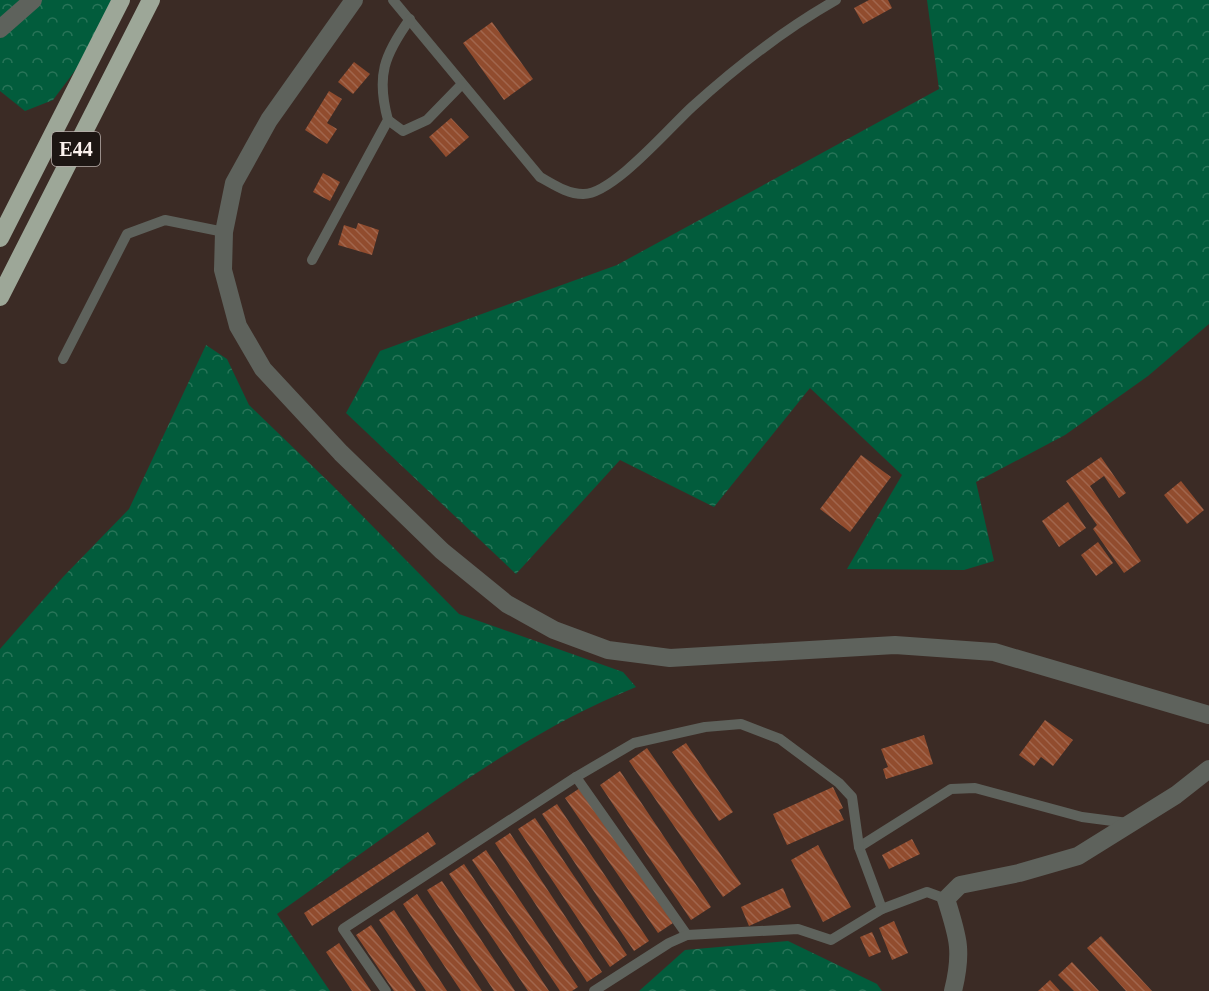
<svg xmlns="http://www.w3.org/2000/svg" width="1209" height="991" viewBox="0 0 1209 991" font-family="'Times New Roman',serif">
<defs>
<pattern id="forest-crowns" width="20" height="18" patternUnits="userSpaceOnUse" patternTransform="scale(1.5)"><rect width="20" height="18" fill="#025c3c"/><path d="M2 6a3 3 0 1 1 6 0M12 15a3 3 0 1 1 6 0" fill="none" stroke="#287458"/></pattern>
<pattern id="building-back-hatch" width="6" height="6" patternUnits="userSpaceOnUse" patternTransform="scale(1.5)"><rect width="6" height="6" fill="#914c2e"/><path d="M-1 5l2 2M0 0l6 6M5-1l2 2" fill="none" stroke="#a1664d"/></pattern>
</defs>
<rect width="100%" height="100%" fill="#3b2b25"/>
<g fill="url(#forest-crowns)">
<path d="M0,0H128L53,100L25,111L0,91Z"/>
<path d="M927,0H1209V324L1148,376L1065,435L976,482L994,561L964,570L847,569L902,475L810,388L714,507L620,460L516,574L346,413L380,351L617,265L939,89Z"/>
<path d="M206,345L227,359L249,405L332,485L459,614L623,672L636,687C507,739 391,834 277,914L330,991H0V649L63,577L129,509Z"/>
<path d="M788,941L877,984L882,991H639L685,950Z"/>
</g>
<g fill="url(#building-back-hatch)">
<path d="M869,0H888L892,8L863,24L854,8Z"/>
<path d="M492,22L533,79L504,100L463,43Z"/>
<path d="M354,62L370,74L353,94L338,82Z"/>
<path d="M329,91L342,99L327,123L337,129L327,144L305,130Z"/>
<path d="M451,118L469,137L446,157L429,137Z"/>
<path d="M323,173L340,182L330,201L313,192Z"/>
<path d="M358,223L379,230L372,255L338,245L344,225L356,229Z"/>
<path d="M861,455L891,477L850,532L820,509Z"/>
<path d="M1101,457L1126,493L1119,498L1104,476L1090,486L1141,561L1124,573L1093,529L1097,525L1066,481Z"/>
<path d="M1181,481L1204,510L1187,524L1164,495Z"/>
<path d="M1068,502L1086,528L1059,547L1042,521Z"/>
<path d="M1098,542L1113,563L1096,576L1081,555Z"/>
<path d="M1045,720L1073,740L1053,766L1041,757L1034,766L1019,755Z"/>
<path d="M924,735L933,764L886,779L883,769L888,767L881,749Z"/>
<path d="M686,743L733,812L719,821L672,752Z"/>
<path d="M647,748L741,884L723,897L629,761Z"/>
<path d="M620,771L711,907L691,920L600,785Z"/>
<path d="M833,787L843,808L839,810L844,820L787,845L773,814Z"/>
<path d="M580,788L673,923L658,933L565,798Z"/>
<path d="M557,804L649,941L634,951L542,814Z"/>
<path d="M535,818L627,955L610,967L518,829Z"/>
<path d="M428,832L436,844L312,926L304,913Z"/>
<path d="M510,833L602,972L587,982L495,843Z"/>
<path d="M912,839L920,854L889,869L882,855Z"/>
<path d="M818,845L851,907L823,922L791,860Z"/>
<path d="M486,850L578,987L572,991H560L472,860Z"/>
<path d="M464,864L549,991H528L449,874Z"/>
<path d="M442,881L515,991H494L427,890Z"/>
<path d="M783,888L791,907L749,926L741,907Z"/>
<path d="M417,894L482,991H461L403,904Z"/>
<path d="M394,910L447,991H426L379,920Z"/>
<path d="M894,921L908,953L892,960L879,928Z"/>
<path d="M371,925L416,991H394L356,935Z"/>
<path d="M872,932L881,952L869,957L860,937Z"/>
<path d="M1101,936L1152,991H1126L1087,948Z"/>
<path d="M339,943L371,991H352L326,952Z"/>
<path d="M1072,962L1099,991H1074L1058,975Z"/>
<path d="M1050,980L1060,991H1038Z"/>
</g>
<g fill="none" stroke-linecap="round" stroke-linejoin="round">
<g stroke="#5e625c" stroke-width="10">
<path d="M393,0L540,177C553,184 567,194 583,194C612,195 670,127 692,107C736,67 785,29 836,0"/>
<path d="M388,120L403,131L427,120L462,84"/>
<path d="M312,260L388,120C376,76 384,55 410,19"/>
<path d="M63,359L127,234L165,220L224,232"/>
<path d="M882,909L859,847L951,789L975,788L1082,817L1128,823"/>
<path d="M687,935L576,777L634,743L705,727L741,724L780,739L839,783L852,797L859,847"/>
<path d="M386,991L343,929L576,777"/>
<path d="M594,991L669,943L687,935L798,929L831,940L882,909L927,892L946,899"/>
</g>
<g stroke="#5e625c" stroke-width="18">
<path d="M0,29L33,0"/>
<path d="M953,991C963,951 958,937 946,899L960,885L1019,873L1078,856L1176,795L1209,769"/>
</g>
<path stroke="#5e625c" stroke-width="18" d="M354,0L269,120L234,183L224,232L223,270L238,326L263,369L341,453L442,551L507,604L554,630L608,650L670,658L895,645L994,652L1209,715"/>
<g stroke="#9da798" stroke-width="18">
<path d="M0,238L121,0"/>
<path d="M0,297L151,0"/>
</g>
</g>
<g text-anchor="middle" dominant-baseline="central" stroke-width="5" stroke-linejoin="round" paint-order="stroke">
<rect fill="#1d1613" stroke="#b9b0ac" stroke-width="1.5" x="52" y="132" width="48" height="34" rx="4.5"/>
<g font-size="20" font-weight="bold" fill="#fcf2ee">
<text x="76" y="149">E44</text>
</g>
</g>
</svg>
